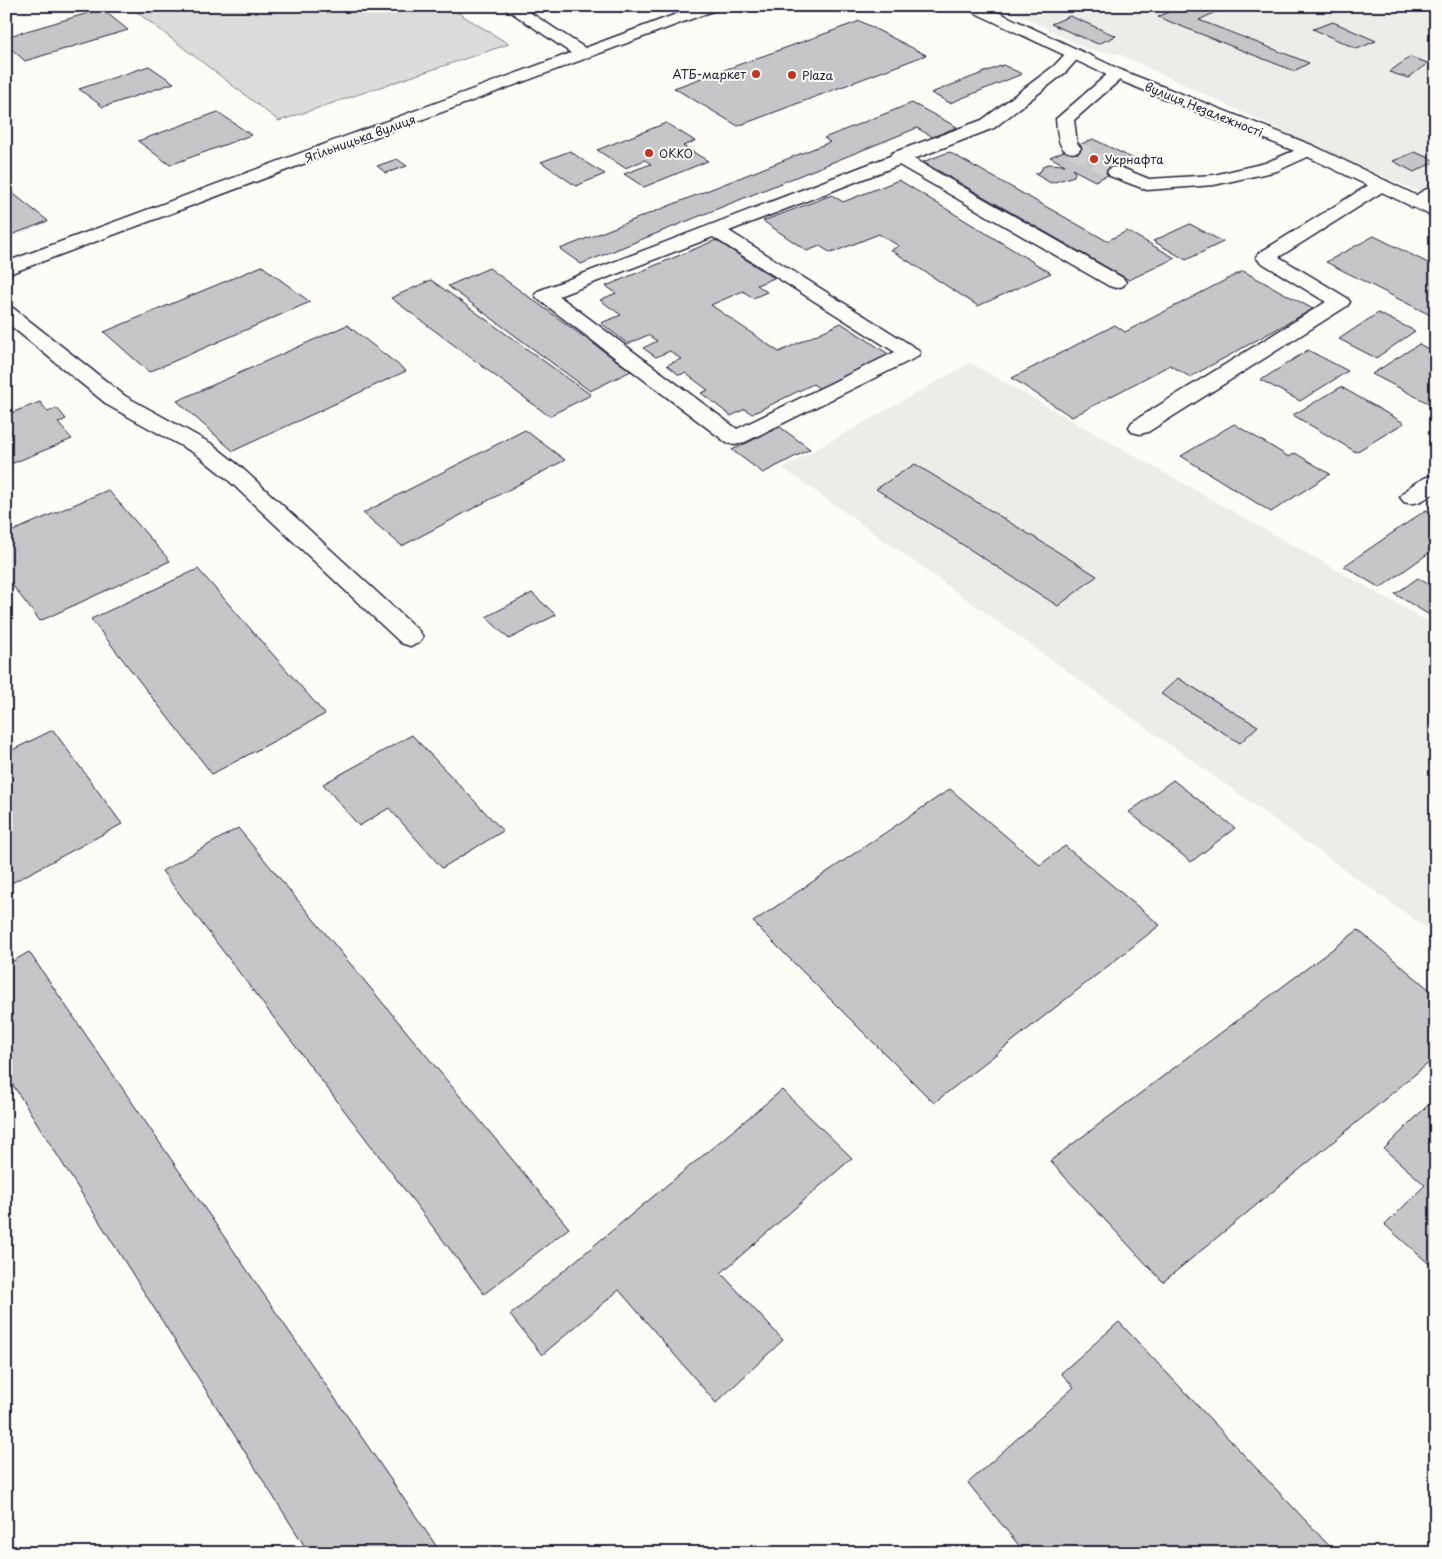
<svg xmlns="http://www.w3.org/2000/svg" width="1442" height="1559" viewBox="0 0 1442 1559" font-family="'Playpen Sans',sans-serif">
<rect width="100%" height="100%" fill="#fdfcf7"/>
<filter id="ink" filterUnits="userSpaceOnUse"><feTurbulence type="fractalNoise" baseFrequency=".02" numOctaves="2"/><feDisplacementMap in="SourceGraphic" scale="10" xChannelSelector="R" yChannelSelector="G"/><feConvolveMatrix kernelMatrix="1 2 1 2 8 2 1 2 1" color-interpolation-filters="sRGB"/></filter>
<g filter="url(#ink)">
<g fill="#ecece9">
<path d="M1002,6H1436V187L1424,194L1331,154L1119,54L1089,50Z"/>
<path d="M970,363L1436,626V935L783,468Z"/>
</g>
<path fill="#dddcdb" stroke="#807f8b" d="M129,6H447L509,44L279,121Z"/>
<g fill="#c6c6c8" stroke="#22223b">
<path d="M1181,6H1228L1199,20L1309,63L1294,71L1158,17Z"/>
<path d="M102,9L128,30L25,61L6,44V37Z"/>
<path d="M1070,16L1116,36L1098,44L1051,24Z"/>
<path d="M860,21L926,55L738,126L674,88Z"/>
<path d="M1333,22L1376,41L1357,49L1313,29Z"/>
<path d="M1410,57L1428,63L1408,78L1389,72Z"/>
<path d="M1003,65L1022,74L950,103L931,93Z"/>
<path d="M149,66L174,83L103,107L79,89Z"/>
<path d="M912,103L957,127L933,137L917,128L581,264L560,249L830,142L824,138Z"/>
<path d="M218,112L251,135L170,165L138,141Z"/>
<path d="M666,123L695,141L683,146L708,161L644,187L624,174L651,164L645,160L625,168L597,150Z"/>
<path d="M1093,139L1138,161L1095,181L1072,169L1075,173L1074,176L1051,183L1035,174L1041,171L1043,166L1048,164L1065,165L1050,157Z"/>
<path d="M570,151L588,164L605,174L576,186L541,162Z"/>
<path d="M949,152L1107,241L1127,231L1175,258L1129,280L923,162Z"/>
<path d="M1415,152L1436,161L1414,172L1393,161Z"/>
<path d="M397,159L407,166L386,173L377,166Z"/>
<path d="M899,180L1051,273L978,306L891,250L899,246L879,234L831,253L820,246L807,251L763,221L832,195L843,202Z"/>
<path d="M6,188L48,221L6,237Z"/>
<path d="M1190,224L1223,242L1186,260L1153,241Z"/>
<path d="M1374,236L1436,267V318L1326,262Z"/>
<path d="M716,240L774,278L757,285L767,292L753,298L743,291L711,305L779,352L841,323L890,355L820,389L813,384L752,414L745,409L731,416L701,393L708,390L685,373L679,375L667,365L681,359L670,351L656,357L643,348L657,341L648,335L628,344L601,323L621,315L600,300L616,293L606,286Z"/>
<path d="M262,266L310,302L149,372L104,332Z"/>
<path d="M489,268L631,371L590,391L448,286Z"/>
<path d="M1243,271L1313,309L1190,377L1170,365L1072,417L1012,378L1115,325L1125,332Z"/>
<path d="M431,280L591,395L549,416L391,298Z"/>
<path d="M1378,313L1415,331L1376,358L1339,339Z"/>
<path d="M347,325L406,371L233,451L177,401Z"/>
<path d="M1419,344L1436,353V407L1372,374Z"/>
<path d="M1308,350L1348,371L1300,401L1261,380Z"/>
<path d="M1341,387L1404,423L1356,452L1293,415Z"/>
<path d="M40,402L48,412L57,408L66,419L58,423L72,439L6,466V415Z"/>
<path d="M1234,424L1289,457L1295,453L1330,474L1271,512L1181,456Z"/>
<path d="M780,427L810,449L763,473L732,450Z"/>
<path d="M525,430L565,460L402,546L363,513Z"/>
<path d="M915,464L1097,576L1058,606L876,489Z"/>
<path d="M108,490L170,561L40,621L6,577V534Z"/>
<path d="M1426,510L1436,515V548L1380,588L1344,566Z"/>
<path d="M198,569L325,714L212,774L91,619Z"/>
<path d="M1418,578L1436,589V619L1395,594Z"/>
<path d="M532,593L556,615L509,639L486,617Z"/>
<path d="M1178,678L1235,713L1258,726L1240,743L1161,694Z"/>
<path d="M53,730L122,824L6,886V753Z"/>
<path d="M412,735L503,831L442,868L389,808L359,826L323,784Z"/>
<path d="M1173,780L1235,828L1191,862L1129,812Z"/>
<path d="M950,789L1040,865L1065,846L1160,925L934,1103L753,922Z"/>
<path d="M238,828L569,1228L484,1294L162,871Z"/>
<path d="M1358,930L1436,995V1057L1163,1282L1050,1161Z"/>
<path d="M29,952L441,1553H309L6,1074V965Z"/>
<path d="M782,1090L852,1158L721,1273L783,1340L716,1403L619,1290L542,1355L510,1315Z"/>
<path d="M1436,1097V1270L1385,1225L1425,1185L1384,1149Z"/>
<path d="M1119,1322L1336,1553H1025L968,1483L1074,1387L1061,1373Z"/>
</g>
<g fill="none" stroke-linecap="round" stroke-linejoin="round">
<path stroke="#d1d0d1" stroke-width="17" stroke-dasharray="17 9" stroke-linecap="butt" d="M1072,148L1116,172"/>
<defs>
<g id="minor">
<path d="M1073,50L1079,52L1081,55L1066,72L994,128L914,159L1123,278L1126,282L1123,286L1116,288L1109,286L899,165L729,231L917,349L920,353L917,357L743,443L735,445L727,443L538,299L535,295L538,291L890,156L892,153L982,120L1054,66L1067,52ZM713,237L895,352L737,429L559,296Z"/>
<path d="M1117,69L1123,71L1125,74L1123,77L1074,120L1077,143L1081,148L1078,152C1057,157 1058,134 1056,119L1111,71Z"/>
<path d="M1308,145L1314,146L1317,150L1314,154L1277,171L1214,185L1147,190L1110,176L1107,172L1110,168L1116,167L1122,168L1149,179L1214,175L1265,163Z"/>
<path d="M1381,180L1387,181L1390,185L1387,189L1279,257L1347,298L1350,302L1347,306L1148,432L1140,434L1132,432L1129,427L1132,422L1326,302L1259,261L1256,257L1259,253L1375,181Z"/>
<path d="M1436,186V199C1427,205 1422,209 1411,207L1409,203C1414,195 1426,188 1436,186Z"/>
<path d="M6,306L13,308L125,396L212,444L242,468L419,631L423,637L419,643L410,646L401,643L226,478L196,454L109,406L6,322Z"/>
<path d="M1436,474V492C1425,499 1417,506 1404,502L1400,497C1407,486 1424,477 1436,474Z"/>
</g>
<g id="major">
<path d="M502,6H520L585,48L698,6H720L718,9L6,275V262L571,53Z"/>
<path d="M965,6H985L1123,71L1314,146L1436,205V218L1302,154L1111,77L967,9Z"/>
</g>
</defs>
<use href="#minor" stroke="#22223b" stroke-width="3"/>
<use href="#major" stroke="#22223b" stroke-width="3"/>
<use href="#minor" fill="#fdfcf7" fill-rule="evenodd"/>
<use href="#major" fill="#fdfcf7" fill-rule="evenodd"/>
</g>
</g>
<g fill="#c8321e" stroke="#fdfcf7" stroke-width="2">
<circle cx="756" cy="74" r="5"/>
<circle cx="792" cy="75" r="5"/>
<circle cx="649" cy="153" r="5"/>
<circle cx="1094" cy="159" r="5"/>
</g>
<g text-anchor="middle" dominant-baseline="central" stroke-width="4" stroke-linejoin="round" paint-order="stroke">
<g font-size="12" fill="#22223b" stroke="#fdfcf7" text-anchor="start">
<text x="746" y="74" text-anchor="end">АТБ-маркет</text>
<text x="802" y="75">Plaza</text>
<text x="659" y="153">ОККО</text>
<text x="1104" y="159">Укрнафта</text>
</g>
<g font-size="12" fill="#22223b" stroke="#fdfcf7">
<text transform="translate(1204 109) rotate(22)">вулиця Незалежності</text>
<text transform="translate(360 138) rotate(-20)">Ягільницька вулиця</text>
</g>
</g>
<rect width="1442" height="1559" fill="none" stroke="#fdfcf7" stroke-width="25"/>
<rect x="12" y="12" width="1417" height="1534" fill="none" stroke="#22223b" stroke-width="2" filter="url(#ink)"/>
</svg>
